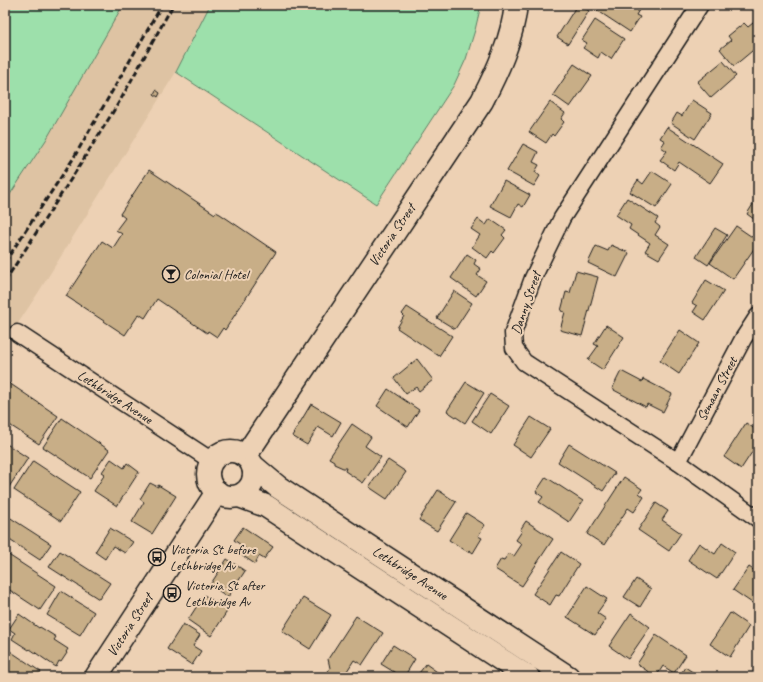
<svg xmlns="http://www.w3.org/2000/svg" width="763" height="682" viewBox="0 0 763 682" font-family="Caveat,sans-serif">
<rect width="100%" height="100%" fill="#edd1b4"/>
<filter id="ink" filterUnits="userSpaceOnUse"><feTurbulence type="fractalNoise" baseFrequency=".025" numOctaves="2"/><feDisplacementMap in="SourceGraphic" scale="8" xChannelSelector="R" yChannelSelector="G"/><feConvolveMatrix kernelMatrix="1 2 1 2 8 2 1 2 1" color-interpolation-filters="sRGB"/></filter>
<g filter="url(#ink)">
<path fill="#dec3a3" d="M5,5H210L176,72L38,293L5,343Z"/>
<g fill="#9de0ab" stroke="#5c7e64">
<path d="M5,5H123L46,140L5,202Z"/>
<path d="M210,5H481L475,30L466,59L454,85L376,204L176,72Z"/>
</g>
<g fill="#c8ae87" stroke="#1c1c1c">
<path d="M577,5H580L589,11L568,44L557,37Z"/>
<path d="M589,5H642L636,15L640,17L630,32Z"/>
<path d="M758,19V46L734,66L720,49L731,40L728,36L744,23L748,27Z"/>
<path d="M595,20L624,39L611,59L601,52L598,58L583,48L587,43L582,40Z"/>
<path d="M723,61L736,76L711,98L697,82Z"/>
<path d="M574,64L592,76L570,107L553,95Z"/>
<path d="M156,90L160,93L158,97L154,94Z"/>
<path d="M692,100L712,113L695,139L671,123L677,113L682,116Z"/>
<path d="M550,102L565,113L561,119L564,122L554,136L552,134L546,143L529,132Z"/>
<path d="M667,127L723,164L710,183L679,162L674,170L660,160L667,151L661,147L665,141L660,138Z"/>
<path d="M523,144L538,152L533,162L539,165L535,172L540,176L534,186L507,171Z"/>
<path d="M149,170L215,214L216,212L220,214L276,252L225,330L223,328L217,337L208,331L207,333L157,299L145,318L139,314L125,335L66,296L102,241L113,248L122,234L116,230L125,218L120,214Z"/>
<path d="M652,171L672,184L656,208L630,192L638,180L643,184Z"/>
<path d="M504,181L530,195L523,207L518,204L511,217L490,206Z"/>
<path d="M758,196V222L747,214Z"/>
<path d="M627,198L658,218L655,223L660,227L655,235L669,244L659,259L645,251L650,243L629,229L631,225L616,215Z"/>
<path d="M478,219L486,225L490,219L506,230L502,235L505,238L494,253L492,251L487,258L472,247L480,235L471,229Z"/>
<path d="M736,226L758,241V243L733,279L710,263Z"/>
<path d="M715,228L727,235L708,265L696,257Z"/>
<path d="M611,245L629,253L617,277L588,263L596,246L608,251Z"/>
<path d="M467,254L476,260L474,264L481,269L477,275L486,281L476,296L451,278Z"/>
<path d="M576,271L598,277L582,336L560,330L565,312L561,311L566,292L570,293Z"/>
<path d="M706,280L724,291L705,320L693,312L697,306L692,303Z"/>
<path d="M454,291L472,303L455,329L437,318Z"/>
<path d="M407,307L452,336L439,356L397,328L404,316L402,314Z"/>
<path d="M606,325L624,337L603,370L588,360L598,346L594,344Z"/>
<path d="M680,330L699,343L679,374L660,361Z"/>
<path d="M417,359L433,380L419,391L416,387L406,394L394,378Z"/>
<path d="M621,371L642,382L643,379L672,394L663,412L647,404L646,407L612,389Z"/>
<path d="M466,382L484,393L465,423L447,411Z"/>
<path d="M9,383L58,416L39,444L5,422V389Z"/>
<path d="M388,389L419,410L408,427L377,406Z"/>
<path d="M490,394L509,406L491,434L472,421Z"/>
<path d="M311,404L341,422L333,436L318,427L307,445L292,436Z"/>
<path d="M531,417L550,429L531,457L513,445Z"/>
<path d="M62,418L109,450L90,478L43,447Z"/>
<path d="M746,423L758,431V443L741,469L724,457Z"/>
<path d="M352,424L371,437L365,446L381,457L363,483L345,471L346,468H343L334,464V461L329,458Z"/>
<path d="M5,443L28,458L9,487L5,484Z"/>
<path d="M569,444L615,473L603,491L558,462Z"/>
<path d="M111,459L124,468L127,463L139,472L117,506L94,491L105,474L102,472Z"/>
<path d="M388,460L406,472L387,499L369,487Z"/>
<path d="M33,461L80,492L61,521L14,490Z"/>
<path d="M546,477L583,501L569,522L539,502L543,497L536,492Z"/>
<path d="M624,477L642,489L639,493L644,497L634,512L628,508L604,545L587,534Z"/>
<path d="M150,483L158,487V485L176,496L152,534L132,522L144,502L140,499Z"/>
<path d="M438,490L456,502L437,531L419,520Z"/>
<path d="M656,503L668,511L662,520L681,533L669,551L638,530Z"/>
<path d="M466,513L485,525L478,536L482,538L473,553L469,550L468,552L449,540Z"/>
<path d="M6,515L51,544L40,560L5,537V517Z"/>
<path d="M526,521L553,539L522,586L495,569L501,559L504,560L509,553L514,556L522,544L516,540L522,531L520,530Z"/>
<path d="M243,527L273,547L264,559L259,556L255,564L240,554L245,548L234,540Z"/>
<path d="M110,528L133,542L125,553L113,546L105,559L95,552Z"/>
<path d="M699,543L715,554L722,543L735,552L717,579L688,560Z"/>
<path d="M60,551L110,583L99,599L49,567Z"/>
<path d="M561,552L579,564L559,596L556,595L550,605L533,594Z"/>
<path d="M7,554L56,586L40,610L5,587V557Z"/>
<path d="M227,559L245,571L228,597L210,585Z"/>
<path d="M749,567L758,573V607L733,590Z"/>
<path d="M636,579L651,589L640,607L624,597Z"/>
<path d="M587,586L607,599L597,613L606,619L595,635L567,617Z"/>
<path d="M61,591L94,612L80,635L47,615Z"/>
<path d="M204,595L228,610L211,636L188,620Z"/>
<path d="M303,598L331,615L310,649L282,631Z"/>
<path d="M631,613L650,627L628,659L609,646Z"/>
<path d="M730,613L749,626L730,657L710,644Z"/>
<path d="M19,614L39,628L40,627L56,637L54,640L68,649L66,652L67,653L61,662L59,661L56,667L30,649L29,650L12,639L15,633L9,629Z"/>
<path d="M356,616L383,633L362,665L354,660L347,671L348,677H329L328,671L330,668L328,659Z"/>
<path d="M183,624L200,635L193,646L201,651L192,665L167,649Z"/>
<path d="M656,635L686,655L674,673L663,666L656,677L637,664Z"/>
<path d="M393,645L415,659L404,677H402L381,664Z"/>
<path d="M7,649L41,672L38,677L6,676L8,673L5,671V652Z"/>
<path d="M426,664L440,674L438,677H416Z"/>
<path d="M685,667L700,677H679Z"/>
</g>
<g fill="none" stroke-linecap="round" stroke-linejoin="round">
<defs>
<g id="street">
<path d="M700,5L562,218L533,278L513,333L514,348L524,362L678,462L758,519"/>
<path d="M17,333L212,461"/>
<path d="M678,462L743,339L758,316"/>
</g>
<g id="secondary">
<circle cx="231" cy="474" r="23"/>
<path d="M246,455L482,101C498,70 512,40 516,5"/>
<path d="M253,466L278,487L568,677"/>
<path d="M239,496L266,506L528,677"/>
<path d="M96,677L217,492"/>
</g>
</defs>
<use href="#street" stroke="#1c1c1c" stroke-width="19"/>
<use href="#secondary" stroke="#1c1c1c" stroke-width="25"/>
<use href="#street" stroke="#edd1b4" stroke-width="16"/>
<use href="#secondary" stroke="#edd1b4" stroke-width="22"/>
<g stroke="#1c1c1c" stroke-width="3" stroke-dasharray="6 3" stroke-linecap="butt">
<path d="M5,262L73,159L162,5"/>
<path d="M5,281L80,165L121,99L173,5"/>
</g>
</g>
</g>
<defs>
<symbol id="bar-ring" viewBox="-11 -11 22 22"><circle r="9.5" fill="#edd1b4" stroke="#1c1c1c" stroke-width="1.5"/><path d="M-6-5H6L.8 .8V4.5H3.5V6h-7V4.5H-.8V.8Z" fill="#1c1c1c"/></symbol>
<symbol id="bus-ring" viewBox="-11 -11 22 22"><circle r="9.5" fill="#edd1b4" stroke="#1c1c1c" stroke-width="1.5"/><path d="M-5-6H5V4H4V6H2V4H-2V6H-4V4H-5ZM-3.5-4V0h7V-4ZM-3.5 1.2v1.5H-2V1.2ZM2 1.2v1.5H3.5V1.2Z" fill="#1c1c1c"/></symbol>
</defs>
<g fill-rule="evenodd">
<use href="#bar-ring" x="161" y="264" width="20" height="20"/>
<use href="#bus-ring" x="147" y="547" width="20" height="20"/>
<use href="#bus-ring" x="162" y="583" width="20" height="20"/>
</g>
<g text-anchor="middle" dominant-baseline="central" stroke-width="4" stroke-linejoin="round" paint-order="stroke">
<g font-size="14" fill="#1c1c1c" stroke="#edd1b4">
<text transform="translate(392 235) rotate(-56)">Victoria Street</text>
<text transform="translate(526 303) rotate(-71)">Danny Street</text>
<text transform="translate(717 389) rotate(-62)">Semaan Street</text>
<text transform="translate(115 397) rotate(33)">Lethbridge Avenue</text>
<text transform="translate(410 573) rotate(33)">Lethbridge Avenue</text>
<text transform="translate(130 625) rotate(-57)">Victoria Street</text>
</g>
<g font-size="14" fill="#1c1c1c" stroke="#edd1b4" text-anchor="start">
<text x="184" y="274">Colonial Hotel</text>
<text x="170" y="549">Victoria St before<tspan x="170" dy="16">Lethbridge Av</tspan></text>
<text x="185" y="585">Victoria St after<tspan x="185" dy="16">Lethbridge Av</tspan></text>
</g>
</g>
<rect width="763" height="682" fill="none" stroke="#edd1b4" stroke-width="20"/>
<rect x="10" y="10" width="743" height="662" fill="none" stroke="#1c1c1c" stroke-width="1.5" filter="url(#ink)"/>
</svg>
